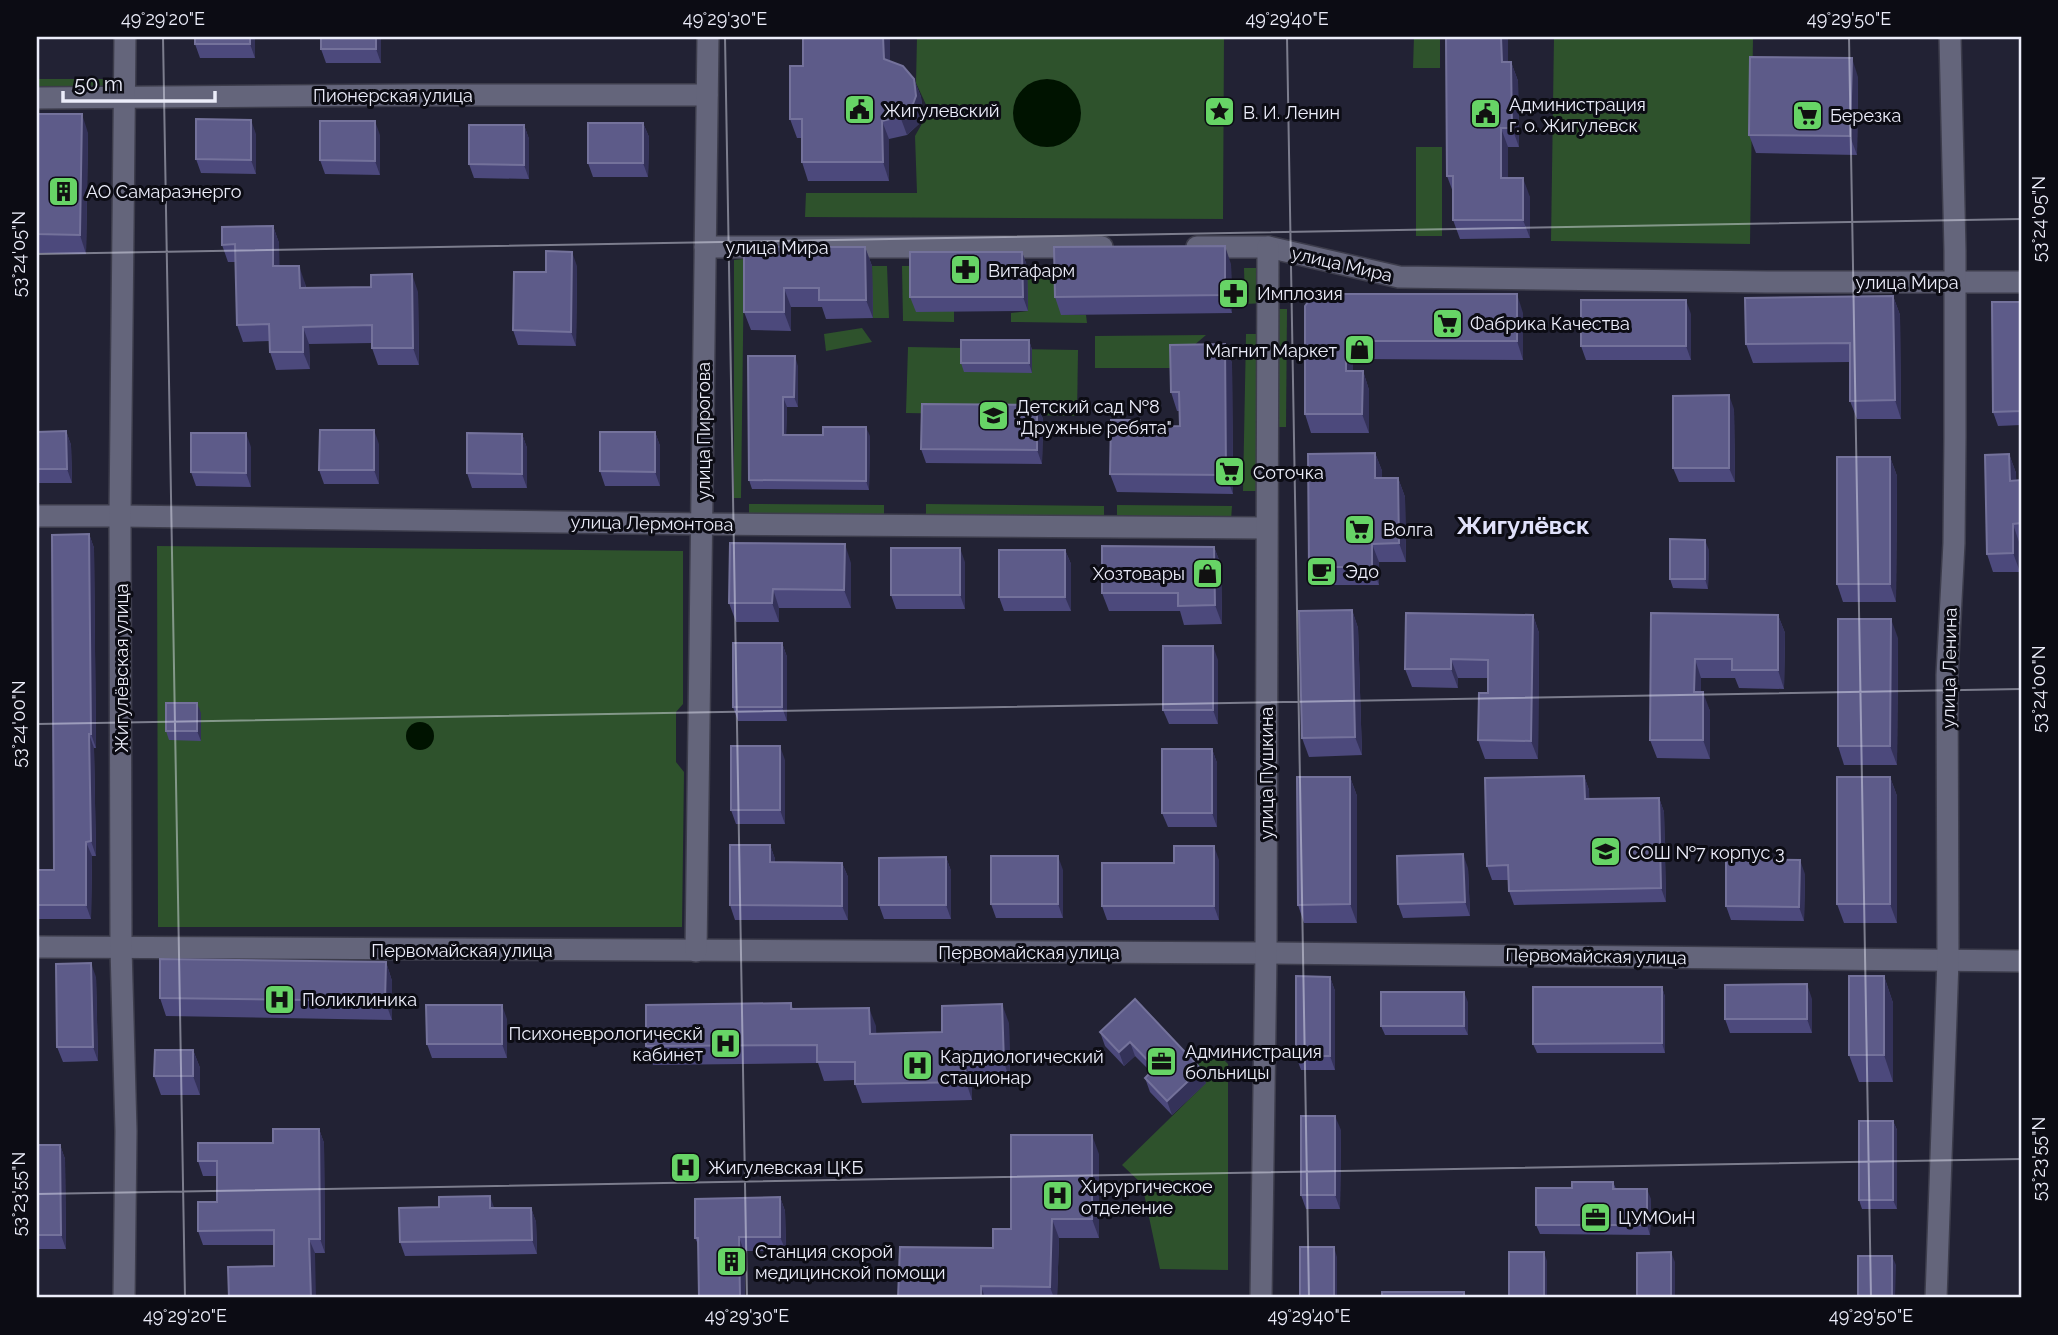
<svg xmlns="http://www.w3.org/2000/svg" width="2058" height="1335" viewBox="0 0 2058 1335" font-family="Raleway,sans-serif">
<rect width="100%" height="100%" fill="#222234"/>
<g fill="#2e522c">
<path d="M917,37H1224L1223,219L805,217L806,193H917L915,136L929,111L916,83Z"/>
<path d="M1414,37H1440V68H1413Z"/>
<path d="M1554,37H1753L1750,244L1551,241Z"/>
<path d="M37,79H103L105,83L103,87H37Z"/>
<rect x="1416" y="147" width="26" height="89"/>
<path d="M744,259L741,498H734V260Z"/>
<path d="M872,266H887L889,318H873Z"/>
<path d="M902,266H915L954,311V322L903,321Z"/>
<path d="M1027,266H1061V315H1086L1087,323L1011,322V313L1028,311Z"/>
<path d="M1244,268H1265V303L1245,304Z"/>
<path d="M1272,309H1287L1286,427H1271Z"/>
<path d="M862,328L872,342L826,351L824,334Z"/>
<path d="M1246,334H1262L1259,491H1243Z"/>
<path d="M1206,335L1178,359L1172,368H1095V336Z"/>
<path d="M908,347L1078,350L1077,416L906,413Z"/>
<path d="M749,504L884,505V516H749Z"/>
<path d="M926,504L1104,506V519L926,517Z"/>
<path d="M1117,505L1232,506L1231,520L1117,518Z"/>
<path d="M157,546L683,551V704L676,712V762L684,772L682,927H158Z"/>
<path d="M1214,1050L1228,1064V1270L1160,1269L1142,1184L1122,1165L1206,1083L1193,1069Z"/>
</g>
<g fill="#001300">
<circle cx="1047" cy="113" r="34"/>
<circle cx="420" cy="736" r="14"/>
</g>
<g fill="none" stroke-linecap="round" stroke-linejoin="round">
<defs>
<g id="minor">
<path d="M37,98L413,95H707"/>
<path d="M705,247H1102"/>
<path d="M1197,247H1268L1399,277L1767,282H2021"/>
<path d="M37,516H120L703,524L1266,528"/>
<path d="M37,947L1266,953L2021,961"/>
<path d="M696,951L708,37"/>
<path d="M124,1298L126,1131L121,948L120,516L125,37"/>
<path d="M1261,1298L1266,953L1268,247"/>
<path d="M1936,1298L1948,960L1947,675L1954,543L1955,438V251L1950,37"/>
</g>
</defs>
<use href="#minor" stroke="#3d3d4c" stroke-width="24"/>
<use href="#minor" stroke="#64657b" stroke-width="21"/>
</g>
<g fill="#4c497c">
<path d="M195,37H255V58H200L195,44Z"/>
<path d="M321,37H381V63H326L321,49Z"/>
<path d="M1508,37V62H1511L1518,81L1519,147H1508V178L1530,197V238L1460,239L1453,220V192L1447,176Z"/>
<path d="M890,61L914,79L921,97L923,115L920,123L907,135L889,139V181H808L802,162V138H797L790,119Z"/>
<path d="M1858,77L1857,155L1756,153L1749,135Z"/>
<path d="M37,114L88,133L86,254L37,253Z"/>
<path d="M643,123L649,137L648,177H593L588,163Z"/>
<path d="M524,125L529,139V179L474,178L469,164Z"/>
<path d="M256,134V174L201,173L196,159Z"/>
<path d="M380,135V175L325,174L320,160Z"/>
<path d="M273,226L279,243V266L305,283L306,288L418,292L419,365H378L372,348V343L309,344L310,369L276,370L270,352V341L243,342L237,325L236,262H228L222,245Z"/>
<path d="M744,247H865L872,266L873,318L826,319L822,307H791V331L751,330L744,312Z"/>
<path d="M1022,252L1027,266L1028,311L916,312L910,297Z"/>
<path d="M1231,264L1232,313L1061,315L1055,297Z"/>
<path d="M577,266L576,346L518,345L513,330L546,272Z"/>
<path d="M1893,296L1900,315L1901,419H1857L1850,401V362L1753,363L1746,344Z"/>
<path d="M2021,302V425L1998,426L1993,412Z"/>
<path d="M1305,306L1523,313V360L1353,359V371H1363L1369,390V433H1311L1305,414Z"/>
<path d="M1691,314V360H1586L1581,346Z"/>
<path d="M1029,340L1032,350V373L964,372L961,363Z"/>
<path d="M1225,344L1232,363L1233,494L1117,492L1110,474L1142,427L1180,426V411H1177L1171,392Z"/>
<path d="M748,356L798,366V407H787L786,435L870,436L869,490L752,489L749,480Z"/>
<path d="M1037,405L1043,419L1042,464L926,463L921,449Z"/>
<path d="M1734,409L1735,482H1679L1673,468Z"/>
<path d="M66,431L71,445L72,483H37V432Z"/>
<path d="M655,432L660,446V486H605L600,471Z"/>
<path d="M522,434L527,448V488H472L467,473Z"/>
<path d="M379,444V484H324L319,470Z"/>
<path d="M251,447V487L196,486L191,472Z"/>
<path d="M1375,453L1382,471V478H1398L1405,497L1406,562H1379V585H1316L1309,567Z"/>
<path d="M2009,454L2016,473V480H2021V542H2019L2020,572H1993L1987,554Z"/>
<path d="M1890,457L1897,476L1896,602H1843L1837,584Z"/>
<path d="M89,534L94,548L96,748H94L96,856H92L91,919H37V870H54Z"/>
<path d="M1214,547L1221,565L1222,624L1184,625L1180,611H1109L1102,593Z"/>
<path d="M1065,550L1071,564V611H1004L999,597Z"/>
<path d="M1709,550L1708,589L1673,588L1670,579Z"/>
<path d="M965,562V609H896L891,595Z"/>
<path d="M851,563V608H779V622H736L729,603Z"/>
<path d="M1352,610L1358,628L1362,755L1309,757L1302,738Z"/>
<path d="M1651,613L1778,615L1785,633L1784,689L1739,688L1735,678H1701V692L1710,711V759L1657,758L1650,740Z"/>
<path d="M1533,615L1539,633L1538,759H1485L1478,740L1488,693V678H1458V688L1412,687L1405,669Z"/>
<path d="M1898,638L1897,765H1844L1838,746Z"/>
<path d="M782,643L787,657V721H738L733,707Z"/>
<path d="M1218,660V724H1169L1163,710Z"/>
<path d="M201,713V741L169,740L166,731Z"/>
<path d="M1212,749L1217,763V827H1168L1162,813Z"/>
<path d="M785,760V824H736L731,810Z"/>
<path d="M1584,776L1589,790V799L1659,798L1664,812L1666,902L1514,905L1509,891L1508,880H1492L1487,866Z"/>
<path d="M1350,777L1357,796V923H1304L1298,905Z"/>
<path d="M1890,777L1897,796V923H1844L1837,904Z"/>
<path d="M770,845L775,859V862L842,863L848,877V920H735L730,905Z"/>
<path d="M946,857L951,871V919H884L879,905Z"/>
<path d="M1219,860V920H1107L1102,906L1174,863Z"/>
<path d="M1468,868L1470,916L1403,918L1398,904Z"/>
<path d="M1063,870V918H996L991,904Z"/>
<path d="M1805,874L1804,921L1731,920L1726,906Z"/>
<path d="M386,962L392,981V1020L166,1016L160,998Z"/>
<path d="M1884,976L1893,1003V1082H1859L1849,1055Z"/>
<path d="M96,977L98,1061L63,1062L57,1047Z"/>
<path d="M1330,977L1335,991V1070H1301L1296,1056Z"/>
<path d="M1662,987L1665,997V1053H1537L1533,1044Z"/>
<path d="M1135,999L1206,1083L1172,1115L1150,1092L1145,1078L1151,1072L1135,1056L1124,1066L1105,1046L1100,1032Z"/>
<path d="M1812,999V1033H1730L1725,1019Z"/>
<path d="M1468,1002V1035H1385L1381,1026Z"/>
<path d="M791,1003L793,1009L876,1026V1034L942,1032L1009,1023L1010,1081L972,1082V1100L862,1103L855,1084V1080L824,1081L818,1063L653,1065L646,1046Z"/>
<path d="M507,1019V1058H432L427,1044Z"/>
<path d="M193,1050L200,1068V1095H161L154,1076Z"/>
<path d="M1893,1121L1897,1130V1209H1862L1859,1200Z"/>
<path d="M319,1129L324,1143L325,1253H315L274,1245H203L198,1231L217,1202V1176H203L198,1161L273,1143Z"/>
<path d="M1341,1130L1340,1209H1306L1301,1195Z"/>
<path d="M37,1145H60L65,1159L66,1249H37Z"/>
<path d="M1099,1154V1238H1059L1057,1298H898L993,1248L1011,1229Z"/>
<path d="M1613,1182L1616,1189L1651,1199L1650,1235L1540,1234L1536,1225L1572,1188Z"/>
<path d="M780,1197L785,1211L786,1251H744L745,1298H699L698,1244L695,1238Z"/>
<path d="M495,1208H531L536,1222L537,1254L405,1256L400,1242Z"/>
</g>
<g fill="#343259">
<path d="M250,37H255V58L250,44Z"/>
<path d="M376,37H381V63L376,49Z"/>
<path d="M883,37H890V77L884,59Z"/>
<path d="M1501,37H1508V81L1502,62Z"/>
<path d="M1852,58L1858,77L1857,155L1850,136Z"/>
<path d="M1511,62L1518,81L1519,147L1512,128Z"/>
<path d="M914,79L921,97L923,115L920,123L907,135L900,116Z"/>
<path d="M82,114L88,133L86,254L80,235Z"/>
<path d="M251,120L256,134V174L251,160Z"/>
<path d="M375,121L380,135V175L375,161Z"/>
<path d="M882,121L889,139V181L883,162Z"/>
<path d="M643,123L649,137L648,177L643,163Z"/>
<path d="M524,125L529,139V179L524,165Z"/>
<path d="M1501,128L1508,147V197L1501,178Z"/>
<path d="M1523,178L1530,197V238L1523,220Z"/>
<path d="M273,226L279,243L280,284L273,266Z"/>
<path d="M1225,246L1231,264L1232,313L1225,295Z"/>
<path d="M865,247L872,266L873,318L866,300Z"/>
<path d="M572,252L577,266L576,346L571,332Z"/>
<path d="M1022,252L1027,266L1028,311L1023,297Z"/>
<path d="M299,266L305,283L306,305L300,288Z"/>
<path d="M412,274L418,292L419,365L413,348Z"/>
<path d="M784,288L791,307V331L784,312Z"/>
<path d="M1517,294L1523,313V360L1517,341Z"/>
<path d="M1893,296L1900,315L1901,419L1895,400Z"/>
<path d="M1686,300L1691,314V360L1686,346Z"/>
<path d="M303,327L309,344L310,369L303,352Z"/>
<path d="M1029,340L1032,350V373L1029,363Z"/>
<path d="M1346,341L1353,359V390L1346,371Z"/>
<path d="M1225,344L1232,363L1233,494L1226,475Z"/>
<path d="M795,356L798,366V407L794,397Z"/>
<path d="M1363,371L1369,390V433L1362,414Z"/>
<path d="M1729,395L1734,409L1735,482L1729,468Z"/>
<path d="M783,397L787,407L786,444L783,435Z"/>
<path d="M1037,405L1043,419L1042,464L1037,450Z"/>
<path d="M866,427L870,436L869,490L866,481Z"/>
<path d="M374,430L379,444V484L374,470Z"/>
<path d="M66,431L71,445L72,483L67,469Z"/>
<path d="M655,432L660,446V486L655,472Z"/>
<path d="M246,433L251,447V487L246,473Z"/>
<path d="M522,434L527,448V488L522,474Z"/>
<path d="M1375,453L1382,471V497L1375,478Z"/>
<path d="M2009,454L2016,473L2017,499L2010,481Z"/>
<path d="M1890,457L1897,476L1896,602L1890,584Z"/>
<path d="M1398,478L1405,497L1406,562L1399,543Z"/>
<path d="M2013,524L2019,542L2020,572L2013,553Z"/>
<path d="M89,534L94,548L96,748L91,734Z"/>
<path d="M1705,540L1709,550L1708,589L1705,579Z"/>
<path d="M845,544L851,563V608L844,590Z"/>
<path d="M1372,544L1379,562V585L1372,567Z"/>
<path d="M1214,547L1221,565L1222,624L1215,605Z"/>
<path d="M960,548L965,562V609L960,595Z"/>
<path d="M1065,550L1071,564V611L1065,597Z"/>
<path d="M773,589L779,608V622L772,603Z"/>
<path d="M1352,610L1358,628L1362,755L1355,737Z"/>
<path d="M1533,615L1539,633L1538,759L1531,741Z"/>
<path d="M1778,615L1785,633L1784,689L1778,670Z"/>
<path d="M1891,619L1898,638L1897,765L1890,746Z"/>
<path d="M782,643L787,657V721L782,707Z"/>
<path d="M1213,646L1218,660V724L1213,710Z"/>
<path d="M1451,659L1458,678V688L1451,669Z"/>
<path d="M1695,659L1701,678V711L1694,692Z"/>
<path d="M1703,692L1710,711V759L1703,740Z"/>
<path d="M197,703L201,713V741L197,731Z"/>
<path d="M89,734L94,748L96,856L91,841Z"/>
<path d="M780,746L785,760V824L780,810Z"/>
<path d="M1212,749L1217,763V827L1212,813Z"/>
<path d="M1584,776L1589,790L1590,813L1585,799Z"/>
<path d="M1350,777L1357,796V923L1350,904Z"/>
<path d="M1890,777L1897,796V923L1890,904Z"/>
<path d="M1659,798L1664,812L1666,902L1661,888Z"/>
<path d="M86,842L92,856L91,919L86,905Z"/>
<path d="M770,845L775,859V877L770,862Z"/>
<path d="M1214,846L1219,860V920L1214,906Z"/>
<path d="M1463,854L1468,868L1470,916L1465,902Z"/>
<path d="M1058,856L1063,870V918L1058,904Z"/>
<path d="M946,857L951,871V919L946,905Z"/>
<path d="M1800,860L1805,874L1804,921L1799,907Z"/>
<path d="M842,863L848,877V920L842,906Z"/>
<path d="M386,962L392,981V1020L385,1001Z"/>
<path d="M91,963L96,977L98,1061L93,1047Z"/>
<path d="M1884,976L1893,1003V1082L1884,1055Z"/>
<path d="M1330,977L1335,991V1070L1330,1056Z"/>
<path d="M1807,984L1812,999V1033L1807,1019Z"/>
<path d="M1662,987L1665,997V1053L1662,1043Z"/>
<path d="M1464,992L1468,1002V1035L1464,1026Z"/>
<path d="M1002,1004L1009,1023L1010,1081L1004,1062Z"/>
<path d="M502,1005L507,1019V1058L502,1044Z"/>
<path d="M869,1008L876,1026L877,1052L870,1034Z"/>
<path d="M1130,1042L1135,1056L1124,1066L1119,1052Z"/>
<path d="M193,1050L200,1068V1095L193,1076Z"/>
<path d="M965,1063L972,1082V1100L966,1082Z"/>
<path d="M1201,1069L1206,1083L1172,1115L1167,1101Z"/>
<path d="M1335,1116L1341,1130L1340,1209L1335,1195Z"/>
<path d="M1893,1121L1897,1130V1209L1893,1200Z"/>
<path d="M319,1129L324,1143L325,1253L320,1239Z"/>
<path d="M1092,1135L1099,1154V1238L1092,1219Z"/>
<path d="M60,1145L65,1159L66,1249L61,1235Z"/>
<path d="M1647,1189L1651,1199L1650,1235L1647,1225Z"/>
<path d="M490,1196L495,1210L490,1208Z"/>
<path d="M780,1197L785,1211L786,1251L780,1237Z"/>
<path d="M531,1208L536,1222L537,1254L532,1240Z"/>
<path d="M1052,1219L1059,1238L1057,1298H1054L1050,1287Z"/>
<path d="M739,1237L744,1251L745,1298H741L740,1297Z"/>
<path d="M309,1239L315,1253L316,1298H311Z"/>
<path d="M1334,1247L1337,1257V1298H1334Z"/>
<path d="M1544,1252L1547,1261V1298H1544Z"/>
<path d="M1671,1252L1675,1262V1298H1671Z"/>
<path d="M1892,1256L1896,1265L1895,1298H1892Z"/>
<path d="M981,1286L985,1298H981Z"/>
</g>
<g fill="#5d5b89" stroke="#74729b" stroke-width="2">
<rect x="195" y="37" width="55" height="7"/>
<rect x="321" y="37" width="55" height="12"/>
<path d="M803,37H883L884,59L903,66L914,79L916,96L913,104L900,116L882,121L883,162H802V119H790V66H803Z"/>
<path d="M1446,37H1501L1502,62H1511L1512,128H1501V178H1523V220H1453V176H1447Z"/>
<path d="M1750,57L1852,58L1850,136L1749,135Z"/>
<path d="M37,114H82L80,235L37,234Z"/>
<path d="M196,119L251,120V160L196,159Z"/>
<path d="M320,121H375V161L320,160Z"/>
<rect x="588" y="123" width="55" height="40"/>
<path d="M469,125H524V165L469,164Z"/>
<path d="M273,226V266H299L300,288L371,287V275L412,274L413,348H372V325L303,327V352H270L269,324L237,325L235,244L222,245V227Z"/>
<path d="M1225,246V295L1055,297L1054,247Z"/>
<path d="M744,247H865L866,300H819V288H784V312H744Z"/>
<path d="M546,251L572,252L571,332L513,330L514,272H546Z"/>
<path d="M910,252H1022L1023,297H910Z"/>
<path d="M1314,294H1517V341H1346V371H1363L1362,414H1305V306Z"/>
<path d="M1893,296L1895,400L1850,401V343L1746,344L1745,298Z"/>
<rect x="1581" y="300" width="105" height="46"/>
<path d="M1992,302H2021V411L1993,412Z"/>
<rect x="961" y="340" width="68" height="23"/>
<path d="M1225,344L1226,475L1110,474L1111,420H1140V427L1180,426L1179,392H1171L1170,345Z"/>
<path d="M748,356H795L794,397H783V435H823V427H866V481L749,480Z"/>
<path d="M1729,395V468H1673V396Z"/>
<path d="M922,404L1037,405V450L921,449Z"/>
<path d="M320,430H374V470H319Z"/>
<path d="M66,431L67,469H37V432Z"/>
<path d="M600,432H655V472L600,471Z"/>
<path d="M191,433H246V473L191,472Z"/>
<path d="M467,433L522,434V474L467,473Z"/>
<path d="M1375,453V478H1398L1399,543L1372,544V567H1309L1308,454Z"/>
<path d="M2009,454L2010,481L2021,480V523L2013,524V553L1987,554L1985,455Z"/>
<rect x="1837" y="457" width="53" height="127"/>
<path d="M89,534L91,734H89L91,841L86,842V905H37V870H54L52,535Z"/>
<path d="M1670,539L1705,540V579H1670Z"/>
<path d="M730,543L845,544L844,590L773,589L772,603H729Z"/>
<path d="M1102,546L1214,547L1215,605L1178,606V593H1102Z"/>
<rect x="891" y="548" width="69" height="47"/>
<rect x="999" y="550" width="66" height="47"/>
<path d="M1352,610L1355,737L1302,738L1299,611Z"/>
<path d="M1406,613L1533,615L1531,741L1478,740L1479,693H1488V660L1451,659V669H1405Z"/>
<path d="M1651,613L1778,615V670H1732V659H1695L1694,692H1703V740H1650Z"/>
<path d="M1838,619H1891L1890,746H1838Z"/>
<rect x="733" y="643" width="49" height="64"/>
<rect x="1163" y="646" width="50" height="64"/>
<rect x="166" y="703" width="31" height="28"/>
<rect x="731" y="746" width="49" height="64"/>
<rect x="1162" y="749" width="50" height="64"/>
<path d="M1584,776L1585,799L1659,798L1661,888L1509,891L1508,865L1487,866L1485,778Z"/>
<path d="M1297,777H1350V904L1298,905Z"/>
<rect x="1837" y="777" width="53" height="127"/>
<path d="M730,845H770V862L842,863V906L730,905Z"/>
<path d="M1174,846H1214V906H1102V863H1174Z"/>
<path d="M1463,854L1465,902L1398,904L1397,856Z"/>
<rect x="991" y="856" width="67" height="48"/>
<path d="M946,857V905H879V858Z"/>
<path d="M1726,859L1800,860L1799,907L1726,906Z"/>
<path d="M160,959L386,962L385,1001L160,998Z"/>
<path d="M91,963L93,1047H57L56,964Z"/>
<path d="M1296,976L1330,977V1056H1296Z"/>
<rect x="1849" y="976" width="35" height="79"/>
<path d="M1807,984V1019H1725V985Z"/>
<path d="M1533,987H1662V1043L1533,1044Z"/>
<rect x="1381" y="992" width="83" height="34"/>
<path d="M1135,999L1201,1069L1167,1101L1145,1078L1155,1068L1130,1042L1119,1052L1100,1032Z"/>
<path d="M791,1003V1009L869,1008L870,1034L942,1032V1006L1002,1004L1004,1062L965,1063L966,1082L855,1084V1062H817V1045L646,1046V1005Z"/>
<path d="M426,1005H502V1044H427Z"/>
<path d="M155,1050H193V1076H154Z"/>
<rect x="1301" y="1116" width="34" height="79"/>
<rect x="1859" y="1121" width="34" height="79"/>
<path d="M273,1129H319L320,1239H309L311,1298H229L228,1267L274,1266V1230L198,1231V1202H217V1161H198V1143H273Z"/>
<path d="M1011,1135H1092V1219H1052L1050,1287L981,1286V1298H898L900,1247L993,1248V1229H1011Z"/>
<path d="M37,1145H60L61,1235H37Z"/>
<path d="M1572,1182H1613V1189H1647V1225H1536V1188H1572Z"/>
<path d="M490,1196V1208H531L532,1240L400,1242L399,1208L439,1207V1197Z"/>
<path d="M780,1197V1237H739L740,1297H699L698,1238H695V1199Z"/>
<rect x="1300" y="1247" width="34" height="51"/>
<rect x="1509" y="1252" width="35" height="46"/>
<path d="M1671,1252V1298H1637V1253Z"/>
<rect x="1858" y="1256" width="34" height="42"/>
<rect x="1382" y="1292" width="82" height="6"/>
<rect x="1727" y="1297" width="82" height="1"/>
</g>
<path fill="none" stroke="#ecedfa" stroke-width="2" stroke-opacity="0.45" d="M163,37L185,1298M725,37L747,1298M1287,37L1309,1298M1849,37L1871,1298M37,254L2021,219M37,724L2021,689M37,1194L2021,1159"/>
<defs>
<symbol id="civic-square" viewBox="-11 -11 22 22"><rect x="-9" y="-9" width="18" height="18" rx="4" fill="#67d466" stroke="#0c0c14"/><path d="M-.6-6.5H3V-4.5H.6V-3L4-1V1h2V6H-6V1h2V-1L-.6-3ZM-1.2 2.5V6h2.4V2.5Z" fill="#111"/></symbol>
<symbol id="sight-square" viewBox="-11 -11 22 22"><rect x="-9" y="-9" width="18" height="18" rx="4" fill="#67d466" stroke="#0c0c14"/><path d="M0-6L1.8-2.2L6-1.7L2.9 1.2L3.7 5.4L0 3.3L-3.7 5.4L-2.9 1.2L-6-1.7L-1.8-2.2Z" fill="#111"/></symbol>
<symbol id="supermarket-square" viewBox="-11 -11 22 22"><rect x="-9" y="-9" width="18" height="18" rx="4" fill="#67d466" stroke="#0c0c14"/><path d="M-6-5.5h2.5l.6 2H6L4.5 2H-2.5L-4.4-4H-6ZM-1.5 3.2a1.3 1.3 0 1 0 .1 0ZM3 3.2a1.3 1.3 0 1 0 .1 0Z" fill="#111"/></symbol>
<symbol id="building-square" viewBox="-11 -11 22 22"><rect x="-9" y="-9" width="18" height="18" rx="4" fill="#67d466" stroke="#0c0c14"/><path d="M-4-6H4V6H1V3H-1V6H-4ZM-2.5-4.3h1.7v1.8h-1.7ZM.8-4.3h1.7v1.8H.8ZM-2.5-1h1.7V.8h-1.7ZM.8-1h1.7V.8H.8Z" fill="#111"/></symbol>
<symbol id="pharmacy-square" viewBox="-11 -11 22 22"><rect x="-9" y="-9" width="18" height="18" rx="4" fill="#67d466" stroke="#0c0c14"/><path d="M-2-6h4v4h4v4h-4v4h-4v-4h-4v-4h4Z" fill="#111"/></symbol>
<symbol id="shop-square" viewBox="-11 -11 22 22"><rect x="-9" y="-9" width="18" height="18" rx="4" fill="#67d466" stroke="#0c0c14"/><path d="M-5-2.5h2.3a2.7 3.5 0 0 1 5.4 0H5L5.5 6h-11ZM-1.5-2.5h3a1.5 2.3 0 0 0-3 0Z" fill="#111"/></symbol>
<symbol id="school-square" viewBox="-11 -11 22 22"><rect x="-9" y="-9" width="18" height="18" rx="4" fill="#67d466" stroke="#0c0c14"/><path d="M0-5L7-2L0 1L-7-2ZM-4 1L0 2.5L4 1V4Q0 6-4 4Z" fill="#111"/></symbol>
<symbol id="cafe-square" viewBox="-11 -11 22 22"><rect x="-9" y="-9" width="18" height="18" rx="4" fill="#67d466" stroke="#0c0c14"/><path d="M-5.5-4.5H6V0H3Q3 3.5 0 3.5H-2.5Q-5.5 3.5-5.5 0ZM3-3.2v2h1.7v-2ZM-6 4.5H4V6H-6Z" fill="#111"/></symbol>
<symbol id="hospital-square" viewBox="-11 -11 22 22"><rect x="-9" y="-9" width="18" height="18" rx="4" fill="#67d466" stroke="#0c0c14"/><path d="M-5-5h3v3.5h4V-5h3V5h-3V1.5h-4V5h-3Z" fill="#111"/></symbol>
<symbol id="office-square" viewBox="-11 -11 22 22"><rect x="-9" y="-9" width="18" height="18" rx="4" fill="#67d466" stroke="#0c0c14"/><path d="M-6-3h4V-5.5h4V-3h4V5H-6ZM-1-4.5V-3h2v-1.5ZM-6 0V1H6V0Z" fill="#111"/></symbol>
</defs>
<g fill-rule="evenodd">
<use href="#civic-square" x="842" y="92" width="35" height="35"/>
<use href="#sight-square" x="1202" y="94" width="35" height="35"/>
<use href="#civic-square" x="1468" y="96" width="35" height="35"/>
<use href="#supermarket-square" x="1790" y="98" width="35" height="35"/>
<use href="#building-square" x="46" y="174" width="35" height="35"/>
<use href="#pharmacy-square" x="948" y="252" width="35" height="35"/>
<use href="#pharmacy-square" x="1216" y="276" width="35" height="35"/>
<use href="#supermarket-square" x="1430" y="306" width="35" height="35"/>
<use href="#shop-square" x="1342" y="332" width="35" height="35"/>
<use href="#school-square" x="976" y="398" width="35" height="35"/>
<use href="#supermarket-square" x="1212" y="454" width="35" height="35"/>
<use href="#supermarket-square" x="1342" y="512" width="35" height="35"/>
<use href="#cafe-square" x="1304" y="554" width="35" height="35"/>
<use href="#shop-square" x="1190" y="556" width="35" height="35"/>
<use href="#school-square" x="1588" y="834" width="35" height="35"/>
<use href="#hospital-square" x="262" y="982" width="35" height="35"/>
<use href="#hospital-square" x="708" y="1026" width="35" height="35"/>
<use href="#office-square" x="1144" y="1044" width="35" height="35"/>
<use href="#hospital-square" x="900" y="1048" width="35" height="35"/>
<use href="#hospital-square" x="668" y="1150" width="35" height="35"/>
<use href="#hospital-square" x="1040" y="1178" width="35" height="35"/>
<use href="#office-square" x="1578" y="1200" width="35" height="35"/>
<use href="#building-square" x="714" y="1244" width="35" height="35"/>
</g>
<g text-anchor="middle" dominant-baseline="central" stroke-width="6" stroke-linejoin="round" paint-order="stroke">
<g font-size="18" fill="#ecedfa" stroke="#0c0c14">
<text x="393" y="95">Пионерская улица</text>
<text x="777" y="247">улица Мира</text>
<text transform="translate(1342 264) rotate(13)">улица Мира</text>
<text x="1907" y="282">улица Мира</text>
<text transform="translate(703 431) rotate(-90)">улица Пирогова</text>
<text transform="translate(652 523) rotate(1)">улица Лермонтова</text>
<text transform="translate(121 668) rotate(-90)">Жигулёвская улица</text>
<text transform="translate(1949 668) rotate(-89)">улица Ленина</text>
<text transform="translate(1266 773) rotate(-90)">улица Пушкина</text>
<text x="462" y="950">Первомайская улица</text>
<text x="1029" y="952">Первомайская улица</text>
<text transform="translate(1596 956) rotate(1)">Первомайская улица</text>
</g>
<g font-size="18" fill="#ecedfa" stroke="#0c0c14" text-anchor="start">
<text x="1509" y="104">Администрация<tspan x="1509" dy="21">г. о. Жигулевск</tspan></text>
<text x="883" y="110">Жигулевский</text>
<text x="1243" y="112">В. И. Ленин</text>
<text x="1830" y="115">Березка</text>
<text x="86" y="191">АО Самараэнерго</text>
<text x="988" y="270">Витафарм</text>
<text x="1257" y="293">Имплозия</text>
<text x="1470" y="323">Фабрика Качества</text>
<text x="1337" y="350" text-anchor="end">Магнит Маркет</text>
<text x="1016" y="406">Детский сад №8<tspan x="1016" dy="21">"Дружные ребята"</tspan></text>
<text x="1253" y="472">Соточка</text>
<text x="1383" y="529">Волга</text>
<text x="1345" y="571">Эдо</text>
<text x="1185" y="573" text-anchor="end">Хозтовары</text>
<text x="1628" y="852">СОШ №7 корпус 3</text>
<text x="302" y="999">Поликлиника</text>
<text x="703" y="1033" text-anchor="end">Психоневрологическй<tspan x="703" dy="21">кабинет</tspan></text>
<text x="1185" y="1051">Администрация<tspan x="1185" dy="21">больницы</tspan></text>
<text x="940" y="1056">Кардиологический<tspan x="940" dy="21">стационар</tspan></text>
<text x="708" y="1167">Жигулевская ЦКБ</text>
<text x="1081" y="1186">Хирургическое<tspan x="1081" dy="21">отделение</tspan></text>
<text x="1618" y="1217">ЦУМОиН</text>
<text x="755" y="1251">Станция скорой<tspan x="755" dy="21">медицинской помощи</tspan></text>
</g>
<g font-size="24" font-weight="bold" fill="#e0e1fa" stroke="#0c0c14">
<text x="1523" y="525">Жигулёвск</text>
</g>
</g>
<rect width="2058" height="1335" fill="none" stroke="#0c0c14" stroke-width="77"/>
<path d="M63 91v10h152v-10" fill="none" stroke="#ecedfa" stroke-width="3.5"/>
<text x="74" y="91" font-size="21" fill="#ecedfa" stroke="#0c0c14" stroke-width="5" paint-order="stroke">50 m</text>
<rect x="38" y="38" width="1982" height="1258" fill="none" stroke="#ecedfa" stroke-width="2.5"/>
<g font-size="18" text-anchor="middle" fill="#ecedfa">
<text x="163" y="25">49°29'20"E</text>
<text x="725" y="25">49°29'30"E</text>
<text x="1287" y="25">49°29'40"E</text>
<text x="1849" y="25">49°29'50"E</text>
<text transform="translate(2039 219) rotate(-90)" y="6">53°24'05"N</text>
<text transform="translate(19 254) rotate(-90)" y="6">53°24'05"N</text>
<text transform="translate(2039 689) rotate(-90)" y="6">53°24'00"N</text>
<text transform="translate(19 724) rotate(-90)" y="6">53°24'00"N</text>
<text transform="translate(2039 1159) rotate(-90)" y="6">53°23'55"N</text>
<text transform="translate(19 1194) rotate(-90)" y="6">53°23'55"N</text>
<text x="185" y="1322">49°29'20"E</text>
<text x="747" y="1322">49°29'30"E</text>
<text x="1309" y="1322">49°29'40"E</text>
<text x="1871" y="1322">49°29'50"E</text>
</g>
</svg>
